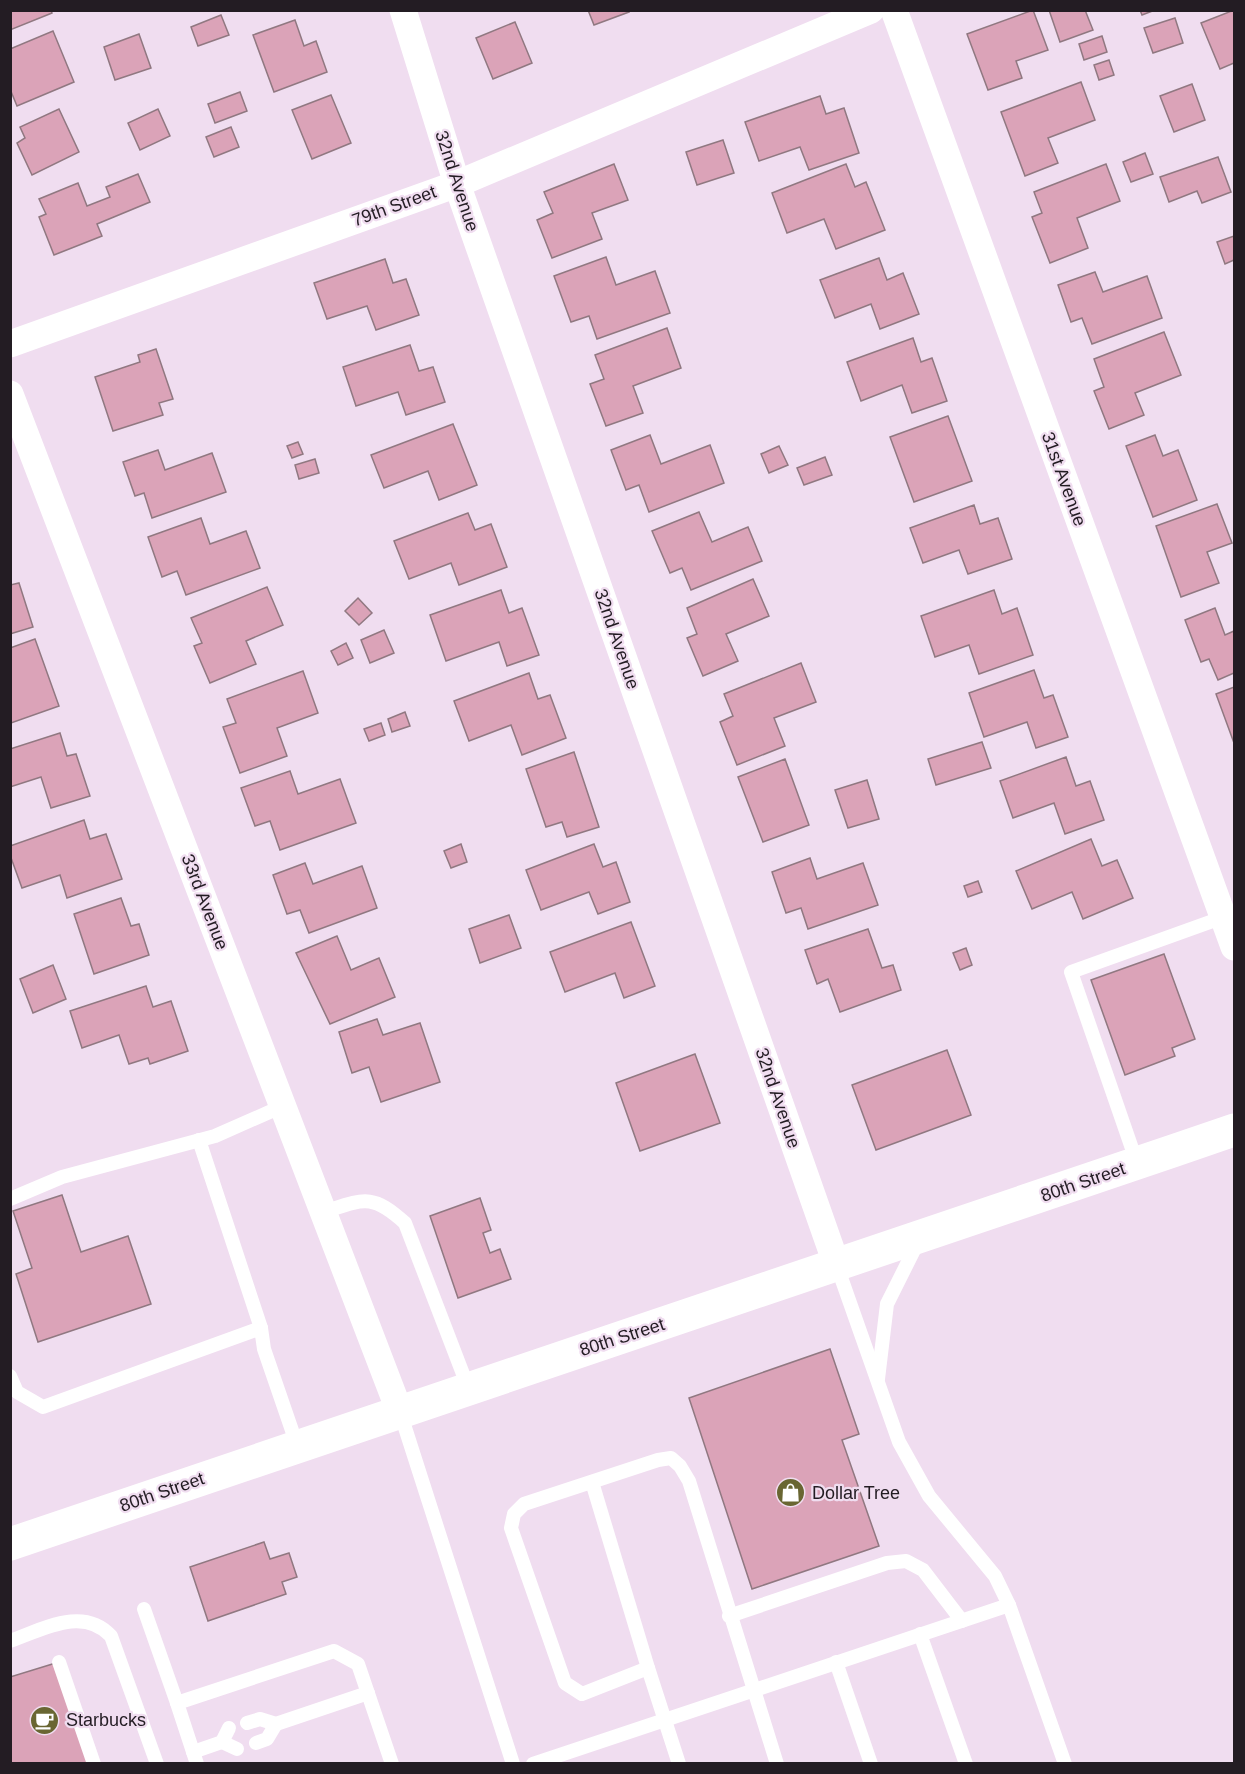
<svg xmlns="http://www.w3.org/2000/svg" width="1245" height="1774" viewBox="0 0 1245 1774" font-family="Helvetica,sans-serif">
<rect width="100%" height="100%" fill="#f0ddf0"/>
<g fill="#dba3b8" stroke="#907881" stroke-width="1.5">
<path d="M10,10H51L52,13L10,30Z"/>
<path d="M588,10H628L629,12L594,25Z"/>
<path d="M1033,10L1048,50L1016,61L1022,78L988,90L967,34Z"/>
<path d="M1049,10H1085L1093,30L1060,42Z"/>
<path d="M1140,10H1155L1142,15Z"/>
<path d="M1234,10V63L1220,69L1201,23Z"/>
<path d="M221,15L229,35L198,46L191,27Z"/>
<path d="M1175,18L1183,43L1153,53L1144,28Z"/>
<path d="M295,20L304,46L316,41L327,72L274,92L253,35Z"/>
<path d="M515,22L532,63L493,79L476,38Z"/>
<path d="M53,31L74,82L17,106L10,89V49Z"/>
<path d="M139,34L151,68L115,80L104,47Z"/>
<path d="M1102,36L1107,52L1084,60L1079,44Z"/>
<path d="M1109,60L1114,75L1099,80L1094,65Z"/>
<path d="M1081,82L1095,120L1048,138L1058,163L1025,176L1001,112Z"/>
<path d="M1192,84L1205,120L1174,132L1160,96Z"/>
<path d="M240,92L247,111L215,123L208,104Z"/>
<path d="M331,95L351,143L312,159L292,110Z"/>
<path d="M820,96L826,114L844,108L859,153L809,170L800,147L759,161L745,122Z"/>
<path d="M59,109L79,152L32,175L17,143L25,138L20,127Z"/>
<path d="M158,109L170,136L140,150L128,123Z"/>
<path d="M231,127L239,147L214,157L206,137Z"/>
<path d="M723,140L734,173L697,185L686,152Z"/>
<path d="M1145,153L1153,174L1131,182L1123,162Z"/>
<path d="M1218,157L1231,192L1202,203L1197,191L1169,202L1160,177Z"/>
<path d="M614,164L628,200L592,213L602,239L552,258L537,220L553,213L544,192Z"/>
<path d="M846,164L855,187L866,182L885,230L836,249L824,219L787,233L772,193Z"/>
<path d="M1106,164L1120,201L1077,218L1088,248L1050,263L1032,217L1042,213L1034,192Z"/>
<path d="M138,174L150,202L97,224L102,236L54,255L39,217L46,214L39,199L78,183L87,206L110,197L106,187Z"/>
<path d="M1234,236V260L1225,264L1217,242Z"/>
<path d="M606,257L616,285L655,271L670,313L597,339L589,316L571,322L554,276Z"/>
<path d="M879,258L887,280L903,273L919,314L880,329L871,304L835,318L820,280Z"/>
<path d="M385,259L393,283L406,279L419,315L376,330L367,306L327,319L314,283Z"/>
<path d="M1095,272L1103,292L1147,276L1162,318L1092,344L1082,318L1071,322L1058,285Z"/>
<path d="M667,328L681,368L633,386L643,413L606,426L590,384L604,379L595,355Z"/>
<path d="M1164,332L1181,375L1135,393L1144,415L1109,429L1094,391L1104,387L1094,359Z"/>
<path d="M913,338L921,362L932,358L947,401L912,413L902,385L861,401L847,362Z"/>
<path d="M410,345L419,371L433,367L445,402L406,415L398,392L356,406L343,367Z"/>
<path d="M156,349L173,399L159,403L163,415L113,431L95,377L140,362L138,355Z"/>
<path d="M948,416L972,481L914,502L890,437Z"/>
<path d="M453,424L477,485L439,500L428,471L384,488L371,455Z"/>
<path d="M650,435L661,464L710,445L724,483L649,512L639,485L626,490L611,450Z"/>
<path d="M1155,435L1163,456L1178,450L1197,500L1153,517L1126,446Z"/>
<path d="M298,442L303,454L292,458L287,446Z"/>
<path d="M779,446L788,465L769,473L761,454Z"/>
<path d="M158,450L165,470L212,453L226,492L152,518L144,493L135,496L123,462Z"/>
<path d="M825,457L832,475L804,485L797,468Z"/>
<path d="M315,459L319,473L299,479L295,465Z"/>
<path d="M1217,504L1232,543L1207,552L1219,583L1181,597L1156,526Z"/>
<path d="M974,505L980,524L998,518L1012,559L968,574L959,550L923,563L910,528Z"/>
<path d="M699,512L712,542L748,527L762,561L691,590L682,568L670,573L652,531Z"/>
<path d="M468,513L475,530L491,524L507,567L459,585L451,563L409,579L394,541Z"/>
<path d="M201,518L210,544L246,531L260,568L186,595L177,571L162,577L148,537Z"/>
<path d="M753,579L769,616L726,634L738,661L703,676L687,638L697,634L687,608Z"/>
<path d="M19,583L33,627L10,634V585Z"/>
<path d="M267,587L283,625L246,641L256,664L210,683L194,646L202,643L191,618Z"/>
<path d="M501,590L509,613L522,608L539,655L507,666L499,642L446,661L430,615Z"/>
<path d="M994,590L1002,614L1017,608L1033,655L979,674L969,645L935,657L921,616Z"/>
<path d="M358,598L372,613L359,625L345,611Z"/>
<path d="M1215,608L1225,635L1234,631V673L1218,680L1209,659L1201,662L1185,620Z"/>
<path d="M384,630L394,653L370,663L361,640Z"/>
<path d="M35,639L59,706L11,723L10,648Z"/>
<path d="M346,643L353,658L338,665L331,651Z"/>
<path d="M801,663L816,702L774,718L785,746L737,765L720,722L733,716L724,694Z"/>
<path d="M1034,670L1044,698L1053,695L1068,737L1036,748L1027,722L984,737L969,693Z"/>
<path d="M303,671L318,713L277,728L287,756L240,773L223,727L236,723L227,699Z"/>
<path d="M529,673L538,699L550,695L566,738L522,755L511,725L469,741L454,701Z"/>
<path d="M1234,687V743L1216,694Z"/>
<path d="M405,712L410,726L392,732L388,719Z"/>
<path d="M381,723L385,735L369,741L364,729Z"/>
<path d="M60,733L67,756L76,754L90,796L51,808L41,777L10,787V749Z"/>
<path d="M982,742L991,768L936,785L928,759Z"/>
<path d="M574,752L599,827L567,837L562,822L546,827L526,769Z"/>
<path d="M1066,757L1076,786L1090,781L1104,820L1065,834L1054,803L1013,818L1000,781Z"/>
<path d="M785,759L809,825L763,842L738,777Z"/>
<path d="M290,771L298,794L340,779L356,823L280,850L270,821L255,826L241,788Z"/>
<path d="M867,780L879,819L848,828L835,790Z"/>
<path d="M84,820L90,839L106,834L122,879L67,898L60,875L22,888L10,855V846Z"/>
<path d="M1091,839L1102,866L1117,860L1133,898L1083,919L1072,892L1032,909L1016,871Z"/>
<path d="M461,844L467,862L451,868L444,851Z"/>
<path d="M594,844L603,867L616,862L630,902L598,914L589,892L541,910L526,870Z"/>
<path d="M810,858L817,879L863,863L878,905L808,929L801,908L786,913L772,872Z"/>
<path d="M305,863L313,884L362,866L377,908L309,933L300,910L287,914L273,875Z"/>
<path d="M978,881L982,892L968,897L964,886Z"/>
<path d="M121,898L131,926L139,924L149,955L94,974L74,914Z"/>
<path d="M509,915L521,948L480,963L469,929Z"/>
<path d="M631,922L655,986L624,998L615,973L565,992L550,952Z"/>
<path d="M868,929L882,968L893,965L901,990L840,1012L828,979L817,984L805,950Z"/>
<path d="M337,936L351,970L379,958L395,997L330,1024L296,953Z"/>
<path d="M966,948L972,965L960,970L953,953Z"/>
<path d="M1164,954L1195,1039L1172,1048L1175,1056L1125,1075L1091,980Z"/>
<path d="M53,965L66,999L33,1013L20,979Z"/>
<path d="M146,986L153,1007L171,1001L188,1051L150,1064L148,1058L129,1064L119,1035L82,1048L70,1011Z"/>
<path d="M377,1019L383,1035L420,1023L440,1082L381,1102L369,1067L352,1073L339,1032Z"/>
<path d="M947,1050L971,1115L876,1150L852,1085Z"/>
<path d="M695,1054L720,1123L640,1151L616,1083Z"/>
<path d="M62,1195L81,1252L128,1236L151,1304L38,1342L16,1274L32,1268L13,1211Z"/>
<path d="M480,1198L491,1230L483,1233L490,1253L500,1249L511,1279L458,1298L430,1216Z"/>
<path d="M830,1349L859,1434L842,1440L879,1546L752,1589L689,1398Z"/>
<path d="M264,1542L270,1559L289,1553L297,1577L282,1582L286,1594L208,1621L190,1567Z"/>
<path d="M59,1662L94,1764H10V1677Z"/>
</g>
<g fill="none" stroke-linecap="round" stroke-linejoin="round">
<g stroke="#fff" stroke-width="14">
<path d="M199,1140L261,1328"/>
<path d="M1137,1163L1071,972L1224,917"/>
<path d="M10,1199L62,1177L215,1136L283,1106"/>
<path d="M323,1212C364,1199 372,1193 405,1223L468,1387"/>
<path d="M837,1266L899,1442L929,1496L995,1576L1009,1605L1065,1764"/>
<path d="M10,1376L17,1392L43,1407L261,1328L264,1349L297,1445"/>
<path d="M878,1379L887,1304L918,1242"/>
<path d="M400,1412L513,1764"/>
<path d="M592,1482L648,1668"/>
<path d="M144,1609L177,1703"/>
<path d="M729,1616L887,1563L906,1561L923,1570L962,1621"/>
<path d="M920,1634L966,1764"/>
<path d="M10,1641C44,1629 83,1606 111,1636L157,1764"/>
<path d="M59,1662L94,1764"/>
<path d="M836,1662L871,1764"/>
<path d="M247,1723L260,1719L276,1724L368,1693"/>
<path d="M222,1742L237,1749"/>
<path d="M256,1743L267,1739L276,1724"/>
<path d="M193,1752L222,1742L229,1728"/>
<path d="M197,1764L177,1703L334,1651L358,1664L392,1764"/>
<path d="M533,1764L1009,1605"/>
<path d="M679,1764L648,1668L582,1694L565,1683L511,1528L514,1514L524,1504L658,1460L671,1458L680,1466L689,1481L777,1764"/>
</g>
<g stroke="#fff" stroke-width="27">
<path d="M403,10L457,184L837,1266"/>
<path d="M894,10L1234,947"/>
<path d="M10,344L457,184L871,10"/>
<path d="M10,394L399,1410"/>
</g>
<path stroke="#fff" stroke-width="33" d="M10,1544C418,1404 827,1270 1234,1130"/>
</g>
<defs>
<symbol id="shop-disc" viewBox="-11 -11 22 22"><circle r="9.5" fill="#696632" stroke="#f0ddf0"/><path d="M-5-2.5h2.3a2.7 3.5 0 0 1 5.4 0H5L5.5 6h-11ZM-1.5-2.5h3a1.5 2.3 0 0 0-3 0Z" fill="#fff"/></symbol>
<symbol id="cafe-disc" viewBox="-11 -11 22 22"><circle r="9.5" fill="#696632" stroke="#f0ddf0"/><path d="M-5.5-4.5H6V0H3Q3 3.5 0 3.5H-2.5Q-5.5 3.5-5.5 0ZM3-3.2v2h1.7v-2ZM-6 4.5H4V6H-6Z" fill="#fff"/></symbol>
</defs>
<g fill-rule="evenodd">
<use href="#shop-disc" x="774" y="1476" width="33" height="33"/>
<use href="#cafe-disc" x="28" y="1704" width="33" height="33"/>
</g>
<g text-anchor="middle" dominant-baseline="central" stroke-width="4.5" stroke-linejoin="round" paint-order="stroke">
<g font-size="18" fill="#231c23" stroke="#f0ddf0">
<text transform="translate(457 181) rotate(72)">32nd Avenue</text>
<text transform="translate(394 206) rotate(-20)">79th Street</text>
<text transform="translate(1064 479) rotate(70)">31st Avenue</text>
<text transform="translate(617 639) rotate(71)">32nd Avenue</text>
<text transform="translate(205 902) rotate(69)">33rd Avenue</text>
<text transform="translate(778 1098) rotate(71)">32nd Avenue</text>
<text transform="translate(1083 1182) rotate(-19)">80th Street</text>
<text transform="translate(622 1337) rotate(-18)">80th Street</text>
<text transform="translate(162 1492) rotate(-19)">80th Street</text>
</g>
<g font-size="18" fill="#231c23" stroke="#f0ddf0" text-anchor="start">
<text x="812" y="1493">Dollar Tree</text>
<text x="66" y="1720">Starbucks</text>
</g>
</g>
<rect width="1245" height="1774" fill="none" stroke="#231c23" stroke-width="24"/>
</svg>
